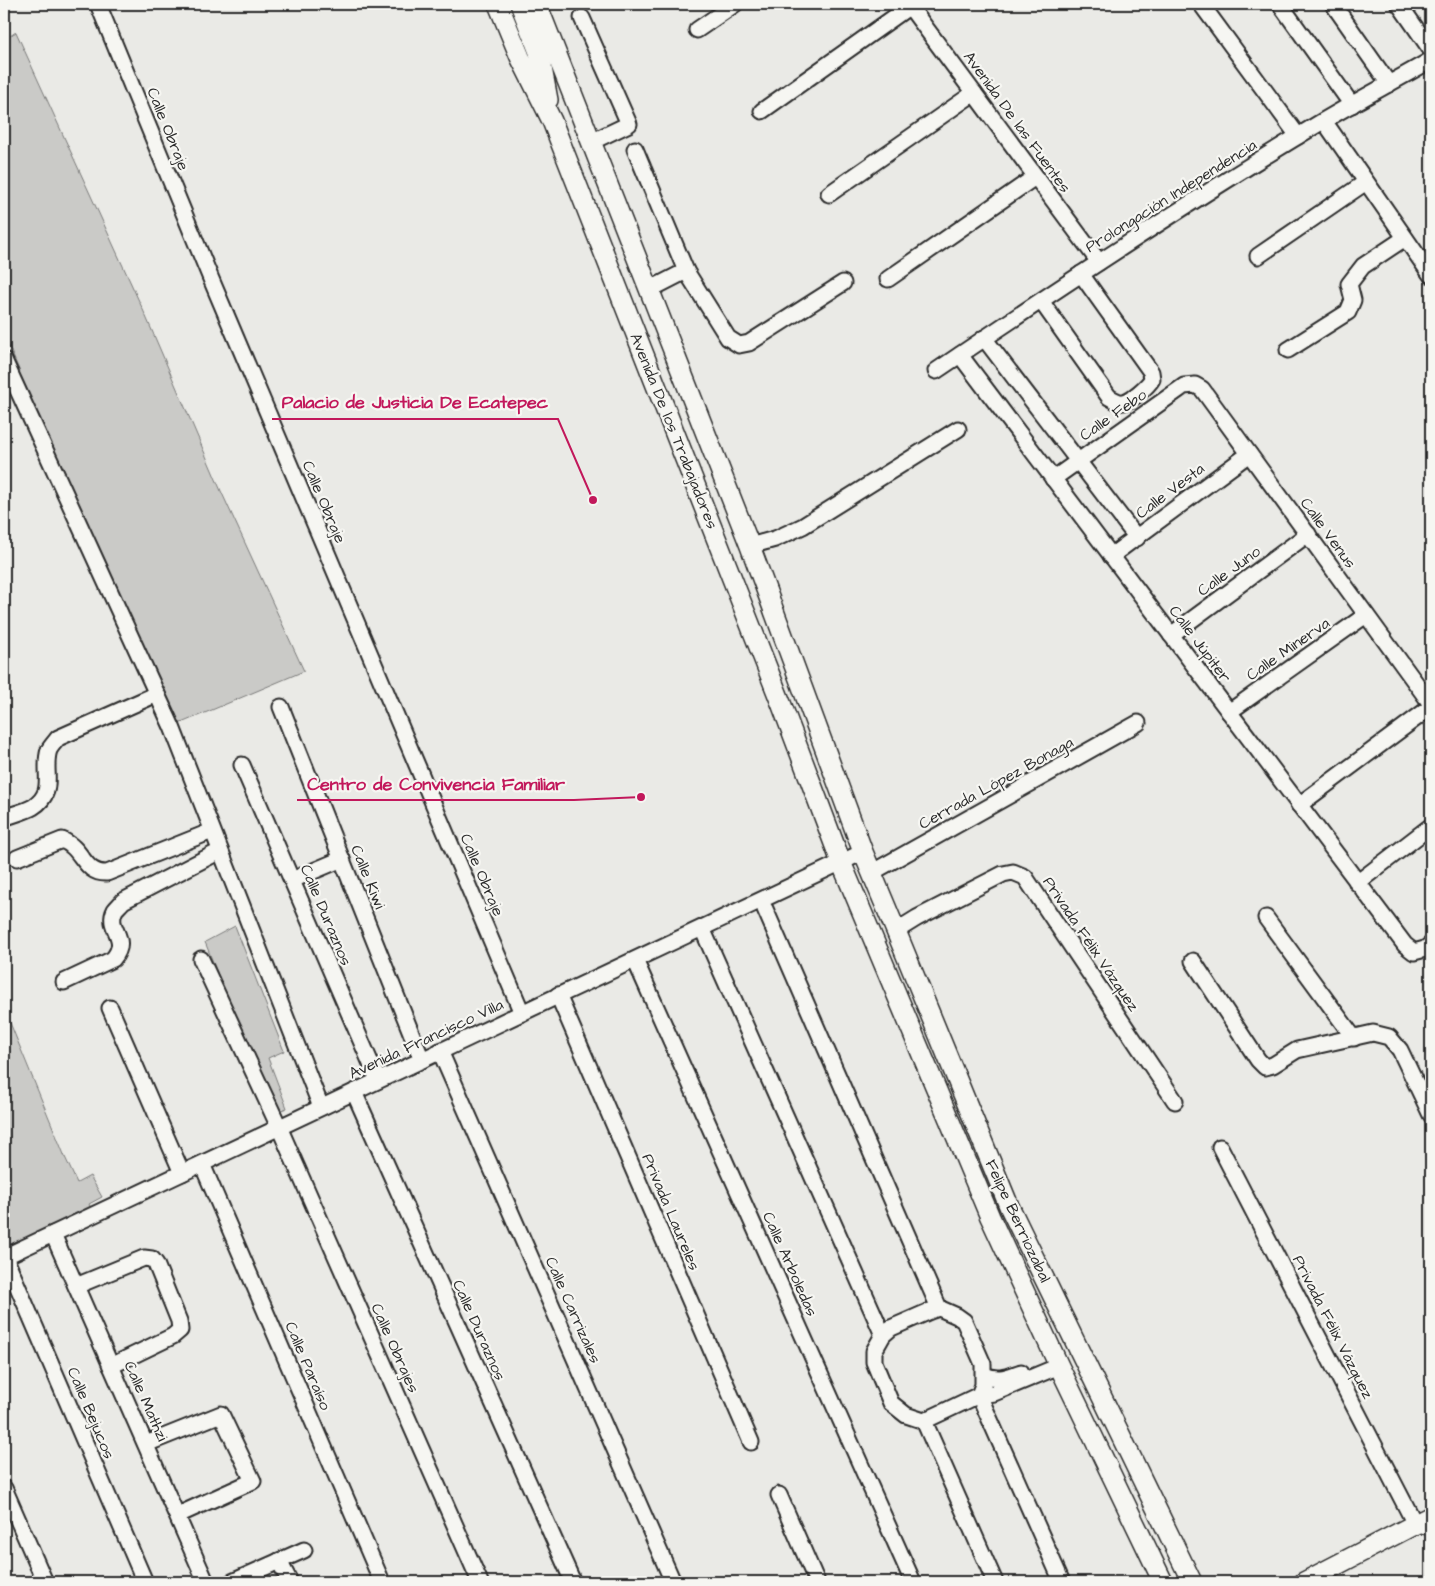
<svg xmlns="http://www.w3.org/2000/svg" width="1435" height="1586" viewBox="0 0 1435 1586" font-family="'Architects Daughter',sans-serif">
<rect width="100%" height="100%" fill="#eaeae6"/>
<filter id="ink" filterUnits="userSpaceOnUse"><feTurbulence type="fractalNoise" baseFrequency=".02" numOctaves="2"/><feDisplacementMap in="SourceGraphic" scale="10" xChannelSelector="R" yChannelSelector="G"/><feConvolveMatrix kernelMatrix="1 2 1 2 8 2 1 2 1" color-interpolation-filters="sRGB"/></filter>
<g filter="url(#ink)">
<g fill="#cacac7" stroke="#7a7a79">
<path d="M16,32L144,312L221,491L304,671L167,729L10,376L20,372L4,335V40Z"/>
<path d="M235,926L284,1051L268,1058L287,1108L273,1113L205,942Z"/>
<path d="M4,1008L65,1157L77,1183L90,1176L102,1197L89,1204L94,1215L4,1252Z"/>
</g>
<g fill="none" stroke-linecap="round" stroke-linejoin="round">
<defs>
<g id="minor">
<path d="M98,4L211,279L522,1013"/>
<path d="M908,4L1099,262"/>
<path d="M1201,4L1298,136"/>
<path d="M1280,4L1352,105"/>
<path d="M1333,4L1389,84"/>
<path d="M1399,4L1431,50"/>
<path d="M582,18L629,124L591,142"/>
<path d="M697,30L735,4"/>
<path d="M762,111L910,6"/>
<path d="M1324,121L1431,275"/>
<path d="M635,149L686,271L728,338L739,345L749,343L843,283"/>
<path d="M829,194L974,93"/>
<path d="M1258,256L1366,182"/>
<path d="M888,279L1035,177"/>
<path d="M649,290L686,271"/>
<path d="M1041,301L1109,397C1114,400 1118,403 1124,402C1132,400 1148,386 1152,379L1151,372L1081,274"/>
<path d="M984,338L1137,538"/>
<path d="M1288,350L1348,312L1353,300L1349,284L1363,266L1405,238"/>
<path d="M960,355L1405,945L1414,952L1425,949L1431,944"/>
<path d="M4,360L172,727L321,1107"/>
<path d="M936,371C1063,285 1191,200 1323,121C1358,100 1395,81 1431,60"/>
<path d="M1053,479L1184,386L1195,385L1202,389L1431,704"/>
<path d="M750,546L775,539L803,526L958,429"/>
<path d="M1111,556L1249,454"/>
<path d="M1171,635L1308,534"/>
<path d="M281,707L422,1060"/>
<path d="M1229,712L1366,615"/>
<path d="M242,765L378,1080"/>
<path d="M1299,805L1431,707"/>
<path d="M4,818C13,814 24,812 33,807C57,792 42,770 49,750C51,746 55,742 58,738L157,694"/>
<path d="M17,858L62,840C84,849 83,874 107,873L212,831"/>
<path d="M871,873L1138,723"/>
<path d="M292,880L342,859"/>
<path d="M1357,883L1431,826"/>
<path d="M765,909L939,1308"/>
<path d="M1266,918L1354,1038"/>
<path d="M896,931L917,918L1003,874L1013,872L1025,877L1175,1101"/>
<path d="M705,935L883,1335"/>
<path d="M201,959L279,1127L480,1582"/>
<path d="M635,960L913,1582"/>
<path d="M1193,961L1258,1060L1265,1067L1273,1065L1297,1050L1373,1033L1389,1037L1400,1050L1431,1115"/>
<path d="M64,982L113,959C131,937 105,929 115,910C117,907 121,904 123,901L220,851"/>
<path d="M558,995L751,1442"/>
<path d="M110,1008L182,1173"/>
<path d="M440,1051L673,1582"/>
<path d="M354,1092L573,1582"/>
<path d="M1220,1147L1415,1524L1431,1527"/>
<path d="M202,1164L382,1582"/>
<path d="M53,1234L206,1582"/>
<path d="M4,1257L863,852"/>
<path d="M5,1257L145,1582"/>
<path d="M76,1286L144,1258L152,1259L156,1264L179,1321L180,1330L173,1336L111,1366"/>
<path d="M1059,1366L994,1393L979,1395L924,1421L906,1415L891,1403L874,1362V1351L883,1335L891,1328L930,1311L939,1308L957,1316L964,1321L983,1364V1385L979,1395L1062,1582"/>
<path d="M984,1375C1000,1381 1006,1377 1021,1372"/>
<path d="M924,1421L995,1582"/>
<path d="M146,1444L221,1414L253,1481L178,1515"/>
<path d="M4,1488L45,1582"/>
<path d="M779,1495L817,1582"/>
<path d="M279,1561L290,1582"/>
<path d="M232,1582L304,1550"/>
</g>
<g id="major">
<path d="M498,4L520,57L552,121L781,703L841,862L990,1217L1059,1366L1163,1582"/>
<path d="M520,4L539,52L548,100"/>
<path d="M537,4L750,546L863,852L896,931L1009,1206L1192,1582"/>
<path d="M1304,1582L1431,1516"/>
</g>
</defs>
<use href="#minor" stroke="#2b2b2b" stroke-width="19"/>
<use href="#major" stroke="#2b2b2b" stroke-width="22"/>
<use href="#minor" stroke="#f6f6f2" stroke-width="15"/>
<use href="#major" stroke="#f6f6f2" stroke-width="19"/>
</g>
</g>
<g text-anchor="middle" dominant-baseline="central" stroke-width="4.5" stroke-linejoin="round" paint-order="stroke">
<g font-size="16" fill="#2b2b2b" stroke="#f6f6f2">
<text transform="translate(1017 122) rotate(54)">Avenida De las Fuentes</text>
<text transform="translate(168 129) rotate(68)">Calle Obraje</text>
<text transform="translate(1171 196) rotate(-32)">Prolongación Independencia</text>
<text transform="translate(1113 415) rotate(-35)">Calle Febo</text>
<text transform="translate(674 431) rotate(68)">Avenida De los Trabajadores</text>
<text transform="translate(1170 491) rotate(-37)">Calle Vesta</text>
<text transform="translate(324 502) rotate(67)">Calle Obraje</text>
<text transform="translate(1328 533) rotate(54)">Calle Venus</text>
<text transform="translate(1229 571) rotate(-36)">Calle Juno</text>
<text transform="translate(1200 644) rotate(53)">Calle Júpiter</text>
<text transform="translate(1288 649) rotate(-35)">Calle Minerva</text>
<text transform="translate(996 783) rotate(-29)">Cerrada López Bonaga</text>
<text transform="translate(482 875) rotate(67)">Calle Obraje</text>
<text transform="translate(368 877) rotate(68)">Calle Kiwi</text>
<text transform="translate(326 915) rotate(67)">Calle Duraznos</text>
<text transform="translate(1091 944) rotate(56)">Privada Félix Vázquez</text>
<text transform="translate(426 1039) rotate(-25)">Avenida Francisco Villa</text>
<text transform="translate(671 1212) rotate(67)">Privada Laureles</text>
<text transform="translate(1018 1221) rotate(65)">Felipe Berriozabal</text>
<text transform="translate(790 1264) rotate(66)">Calle Arboledas</text>
<text transform="translate(573 1310) rotate(66)">Calle Carrizales</text>
<text transform="translate(1333 1327) rotate(63)">Privada Félix Vázquez</text>
<text transform="translate(479 1330) rotate(66)">Calle Duraznos</text>
<text transform="translate(395 1348) rotate(66)">Calle Obrajes</text>
<text transform="translate(308 1366) rotate(67)">Calle Paraíso</text>
<text transform="translate(146 1401) rotate(66)">Calle Mathzi</text>
<text transform="translate(91 1413) rotate(67)">Calle Bejucos</text>
</g>
</g>
<path fill="none" stroke="#c2185b" stroke-width="2" d="M593 500L558 419H272M641 797L574 800H297"/>
<g fill="#c2185b" stroke="#f6f6f2" stroke-width="2">
<circle cx="593" cy="500" r="5"/>
<circle cx="641" cy="797" r="5"/>
</g>
<g font-size="18" text-anchor="middle" font-weight="bold" fill="#c2185b" stroke="#f6f6f2" stroke-width="4.5" stroke-linejoin="round" paint-order="stroke">
<text x="415" y="408">Palacio de Justicia De Ecatepec</text>
<text x="436" y="790">Centro de Convivencia Familiar</text>
</g>
<rect width="1435" height="1586" fill="none" stroke="#f6f6f2" stroke-width="20"/>
<rect x="10" y="10" width="1415" height="1566" fill="none" stroke="#2b2b2b" stroke-width="2" filter="url(#ink)"/>
</svg>
